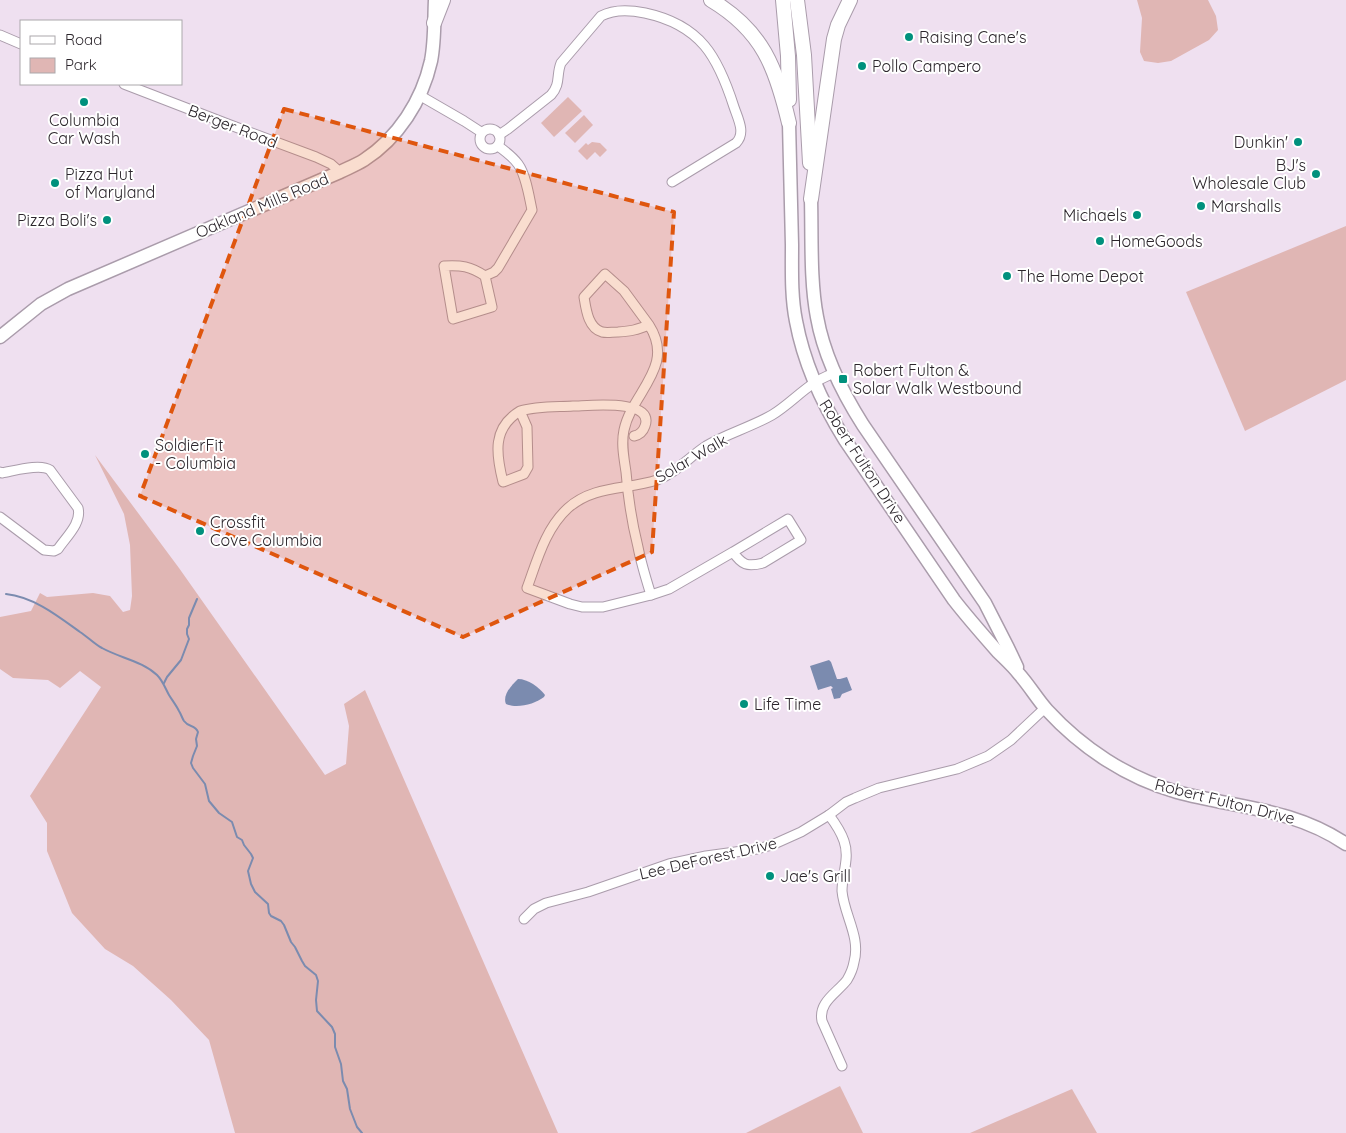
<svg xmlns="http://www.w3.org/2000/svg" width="1346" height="1133" viewBox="0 0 1346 1133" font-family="Quicksand,sans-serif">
<rect width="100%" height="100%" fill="#efe0f0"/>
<g fill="#e0b6b4">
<path d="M1137,0H1208L1216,16L1218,30L1209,40L1171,61L1158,63L1144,61L1140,52L1142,18Z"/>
<path d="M568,97L582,111L554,137L541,123Z"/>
<path d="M584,115L593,125L575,143L565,133Z"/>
<path d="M592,142L600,143L607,150L600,157L595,152L587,160L578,151L586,143L588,145Z"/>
<path d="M1346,226V380L1245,431L1186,292Z"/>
<path d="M95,455L179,568L325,775L346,764L349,726L344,704L365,690L558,1133H235L209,1040L171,1000L133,966L105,949L72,913L47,851V823L30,796L101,687L80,671L60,688L48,680L13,678L0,669V617L31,611L40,593L47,597L93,593L110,596L123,612L130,610L132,596L130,545L124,514Z"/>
<path d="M840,1086L863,1133H746Z"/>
<path d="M1072,1089L1097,1133H970Z"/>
</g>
<g fill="#7b8baf">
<path d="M829,660L831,662L837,679H840L847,677L852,690L842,694L840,698L834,699L831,689L833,688L831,686L818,690L810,666Z"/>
<path d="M518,679C528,679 539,687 545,695L544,697C535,704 517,709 506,704C502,695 512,685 518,679Z"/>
</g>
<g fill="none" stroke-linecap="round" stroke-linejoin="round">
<g stroke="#7b8baf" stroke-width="2">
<path d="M6,594C34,597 58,616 80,632C88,637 94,644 102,648C120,658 142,661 157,675C163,681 165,688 169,695C172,700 176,705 179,711C181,714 182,718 184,721C189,728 195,724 198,732L196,739L197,746L193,756L191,763L193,768L205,784L209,801L219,813L232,822L237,837L242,840L244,845L251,854L253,858L248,871L251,884L255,892L268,904L269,913L271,916L281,921L284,925L291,942L295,947L302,961L305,966L316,975L318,981L316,1000L317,1011L332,1027L335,1034V1047L341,1064L343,1081L347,1089L350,1109L357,1127L362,1133"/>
<path d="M164,683L167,677L181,660L189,639L187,634V629L189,625V618L197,599"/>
</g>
<defs>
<g id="street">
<path d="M0,35L21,44"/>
<path d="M124,84L225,123L316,157L331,164L340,172"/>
<path d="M419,95L464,121L481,132"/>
<circle cx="490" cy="139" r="10"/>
<path d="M499,135L508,129L551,95C561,84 556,75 561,63L601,16C614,9 631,10 645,13C701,25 718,57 734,107C738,119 746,133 736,143L672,182"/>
<path d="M485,276L492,307L453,319L444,266C461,265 470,266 485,276L494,272L498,268L532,210C529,196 526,175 518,164C513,157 505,151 498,146"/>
<path d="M649,325L624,291L605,274L584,297C586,309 588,328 602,332C607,333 612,332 618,332C632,331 636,330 649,325C676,367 632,392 624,430C621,444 624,458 626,472C628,497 632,523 638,547C641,563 646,579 651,595"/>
<path d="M520,411C492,428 496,454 503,482L524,474L528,467L527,427L520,411C537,406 556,407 573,406C587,406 655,398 645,426C643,432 639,435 634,436"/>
<path d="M0,472L2,473C14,471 40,463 50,470L78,508C82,523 66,537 58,549L54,551L44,550L0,517"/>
<path d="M733,552L788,519L801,540L763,563C747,567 742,565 733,552L669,589L651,595L603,607H582L570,604L527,588C537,561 545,529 568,508C594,485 626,490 657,480C676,473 689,457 706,446C726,434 751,427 772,415C787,406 799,393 814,383C820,379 827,376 834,373"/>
<path d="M829,815C835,823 841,832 844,841C850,858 842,874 842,891C844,915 861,937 854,962C853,968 850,975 847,980C837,993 818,1002 822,1021L842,1066"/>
<path d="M524,919L534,909L546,903L588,892L669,864L706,856L757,849L772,845L801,832L829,815L846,802L855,798L879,788L957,769L988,756L1011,740L1045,708"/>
</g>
<g id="secondary">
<path d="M789,123C790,164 791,204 792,245C792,270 791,296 796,321C804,364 822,403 845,440L954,600C968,618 983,635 998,652C1005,659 1013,666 1019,674C1029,685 1037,699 1047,710C1082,748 1127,778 1177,792C1236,808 1293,808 1346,844"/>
<path d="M811,199C812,237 810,281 817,317C824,357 842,392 863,425L985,603L1008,648L1017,667"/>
<path d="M0,337L41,304L68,289L340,172C348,168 356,165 364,160C398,138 422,101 431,61C435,41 434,20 435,0"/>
</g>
<g id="primary">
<path d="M711,0C763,31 776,68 789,123"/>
<path d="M783,0L788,56L789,100"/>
<path d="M797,0L804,55L810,163"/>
<path d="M434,23L443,0"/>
<path d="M811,199L834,39L838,25L850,0"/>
</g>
</defs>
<use href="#street" stroke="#aa9cab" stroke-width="11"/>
<use href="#secondary" stroke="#aa9cab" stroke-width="15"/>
<use href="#primary" stroke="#aa9cab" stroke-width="16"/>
<use href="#street" stroke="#fff" stroke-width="9"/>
<use href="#secondary" stroke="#fff" stroke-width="12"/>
<use href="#primary" stroke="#fff" stroke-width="14"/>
</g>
<path fill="#df560e" fill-opacity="0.2" stroke="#df560e" stroke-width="4" stroke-dasharray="10 6" stroke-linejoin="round" d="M284,109L674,212L652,552L463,637L140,496Z"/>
<g fill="#00917d" stroke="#fff" stroke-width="2">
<circle cx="909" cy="37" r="5"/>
<circle cx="862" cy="66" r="5"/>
<circle cx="84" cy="102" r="5"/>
<circle cx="1298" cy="142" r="5"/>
<circle cx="1316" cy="174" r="5"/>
<circle cx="55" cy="183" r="5"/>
<circle cx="1201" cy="206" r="5"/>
<circle cx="1137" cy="215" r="5"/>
<circle cx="107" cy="220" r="5"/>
<circle cx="1100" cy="241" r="5"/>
<circle cx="1007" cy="276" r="5"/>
<rect x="838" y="374" width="10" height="10" rx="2.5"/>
<circle cx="145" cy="454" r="5"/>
<circle cx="200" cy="531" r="5"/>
<circle cx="744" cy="704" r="5"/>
<circle cx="770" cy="876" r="5"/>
</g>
<g text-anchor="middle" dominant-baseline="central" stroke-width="4" stroke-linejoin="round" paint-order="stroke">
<g font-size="16" fill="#2c262c" stroke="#fff" text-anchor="start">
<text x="919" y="37">Raising Cane's</text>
<text x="872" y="66">Pollo Campero</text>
<text x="84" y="120" text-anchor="middle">Columbia<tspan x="84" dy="18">Car Wash</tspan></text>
<text x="1288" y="142" text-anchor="end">Dunkin'</text>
<text x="1306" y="165" text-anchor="end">BJ's<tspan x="1306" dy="18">Wholesale Club</tspan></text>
<text x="65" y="174">Pizza Hut<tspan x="65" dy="18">of Maryland</tspan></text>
<text x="1211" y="206">Marshalls</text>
<text x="1127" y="215" text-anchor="end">Michaels</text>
<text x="97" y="220" text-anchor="end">Pizza Boli's</text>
<text x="1110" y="241">HomeGoods</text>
<text x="1017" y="276">The Home Depot</text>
<text x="853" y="370">Robert Fulton &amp;<tspan x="853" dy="18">Solar Walk Westbound</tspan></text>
<text x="155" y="445">SoldierFit<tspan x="155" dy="18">- Columbia</tspan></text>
<text x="210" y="522">Crossfit<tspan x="210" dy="18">Cove Columbia</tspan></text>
<text x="754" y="704">Life Time</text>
<text x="780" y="876">Jae's Grill</text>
</g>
<g font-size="16" fill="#2c262c" stroke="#fff">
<text transform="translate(233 126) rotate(21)">Berger Road</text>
<text transform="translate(262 205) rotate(-23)">Oakland Mills Road</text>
<text transform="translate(691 458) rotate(-30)">Solar Walk</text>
<text transform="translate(863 461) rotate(57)">Robert Fulton Drive</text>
<text transform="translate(1225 801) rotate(14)">Robert Fulton Drive</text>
<text transform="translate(708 858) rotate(-13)">Lee DeForest Drive</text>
</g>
</g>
<rect x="20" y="20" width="162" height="65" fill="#ffffff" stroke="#aba8ab"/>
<rect x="30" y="36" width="25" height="8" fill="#ffffff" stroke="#aba8ab"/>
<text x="65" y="45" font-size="15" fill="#2c262c">Road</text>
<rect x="30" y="58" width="25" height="15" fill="#e0b6b4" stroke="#aba8ab"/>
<text x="65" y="70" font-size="15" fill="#2c262c">Park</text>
</svg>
